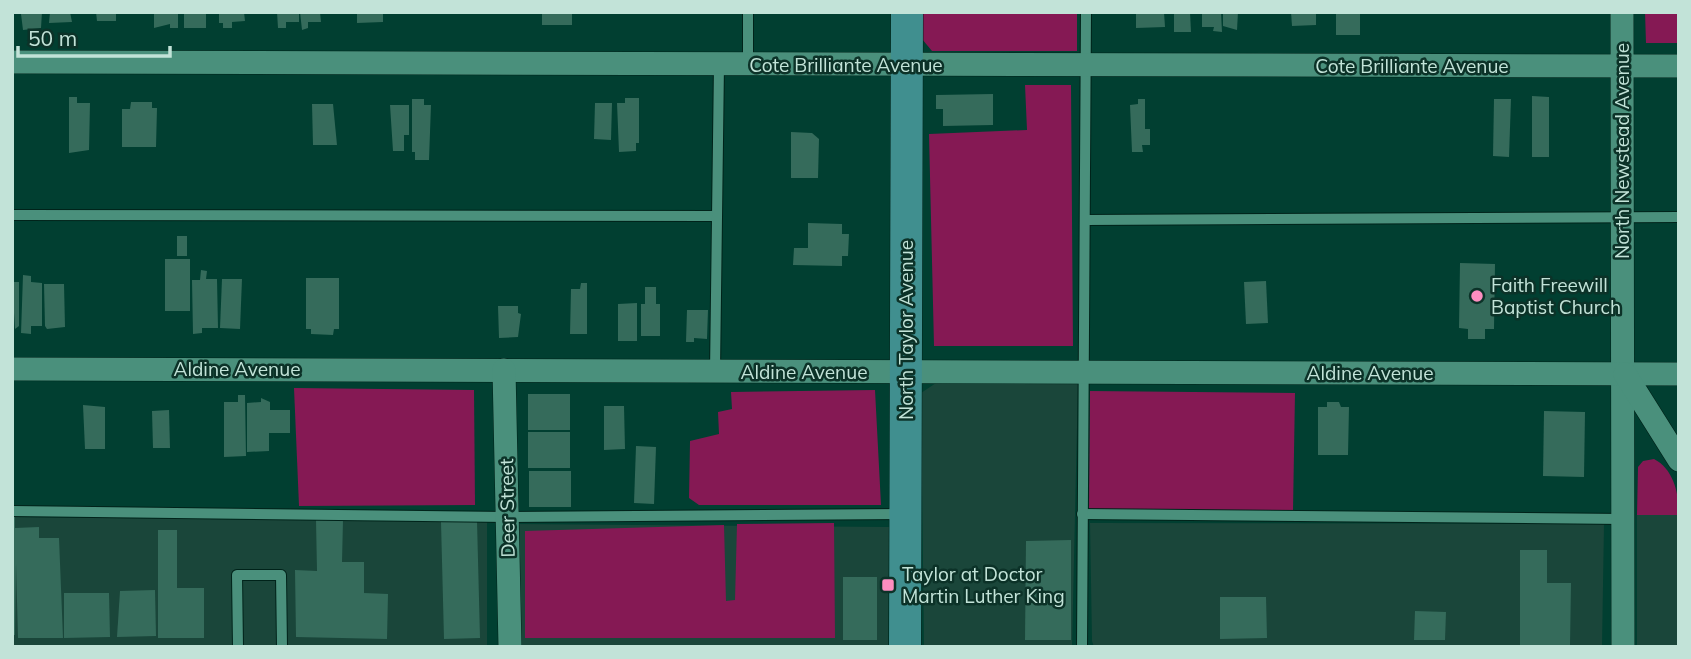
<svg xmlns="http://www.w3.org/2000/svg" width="1691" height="659" viewBox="0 0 1691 659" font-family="Mulish,sans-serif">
<rect width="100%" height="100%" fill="#013f31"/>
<g fill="#1a463a">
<path d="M936,383H1078L1072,647H924L921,393Z"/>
<rect x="1637" y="515" width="42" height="132"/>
<path d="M12,517L487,522V647H12Z"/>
<path d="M1090,523L1604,524L1602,647H1094L1092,641Z"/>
<path d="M516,524L889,527L888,645L519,647Z"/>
</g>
<g fill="#851954">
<path d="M922,12H1077V51H932L922,39Z"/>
<path d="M1645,12H1679V43H1646Z"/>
<path d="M1025,85H1071L1073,346H934L929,134L1027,130Z"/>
<path d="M294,388L474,390L475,505L299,506Z"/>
<path d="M875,390L881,505H699L689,498L690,441L719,434L718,412L732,409L731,392Z"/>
<path d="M1090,391L1295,393L1293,511L1089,509Z"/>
<path d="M1654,459C1674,469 1679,495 1679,515H1637L1638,467L1643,461Z"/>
<path d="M834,523L835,638H525V531L724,525L726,601L735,600L737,524Z"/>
</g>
<g fill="#356b5b">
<path d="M42,12L41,28L23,30L21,14Z"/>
<path d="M50,12H70L72,22L49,23Z"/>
<path d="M96,12H116V21H97Z"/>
<path d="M154,12H178V28H170V24L154,28Z"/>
<rect x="184" y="12" width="22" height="16"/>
<path d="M219,12H244L245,21L232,22V28H223V23H219Z"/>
<path d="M277,12H299V22H286V28H278Z"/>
<path d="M300,12H320L321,22H308V28L302,30Z"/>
<path d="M357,12H383V22L357,23Z"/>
<rect x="542" y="12" width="30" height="13"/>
<path d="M1136,12H1164L1165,27L1136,28Z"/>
<path d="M1174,12H1190L1191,32H1174Z"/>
<path d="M1202,12H1221L1222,32L1213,31L1214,27H1202Z"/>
<path d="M1223,12H1238L1237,30L1223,26Z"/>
<path d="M1291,12H1316V25L1292,26Z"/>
<rect x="1336" y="12" width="24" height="23"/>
<path d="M993,94V125L943,126V109H936V95Z"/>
<path d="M1532,96L1549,97V157H1532Z"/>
<path d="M69,97H77V103H90L89,150L69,153Z"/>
<path d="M625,98H639V143H636V151L619,152L617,103H625Z"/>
<path d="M412,99H424V105H431L429,160H415V152H412Z"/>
<path d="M1138,99H1145V129H1150V145H1142L1143,152H1132L1130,105L1138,104Z"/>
<path d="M1494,99H1511L1509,157L1493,156Z"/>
<path d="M131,102H152V108H157L156,147H122V109H130Z"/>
<path d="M595,103H612L611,140L594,139Z"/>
<path d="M312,104H333L337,145H313Z"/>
<path d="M390,105H409V135H404V151H393Z"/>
<path d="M791,132L812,133L819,139L818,178H791Z"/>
<path d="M808,223L842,224V234H849L848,256H842V266L793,265L794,248H808Z"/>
<rect x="177" y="236" width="10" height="20"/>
<rect x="165" y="259" width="25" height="52"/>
<path d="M1460,263L1495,264L1494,329H1485V339H1468V329L1459,328Z"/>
<path d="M201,270L207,271L206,279H217L218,328H202V333L193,334L192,280H200Z"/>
<path d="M23,275L31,276V282L42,283V326H31V334L21,333Z"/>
<path d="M306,278H339V329H334L333,335L311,334V329H306Z"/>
<path d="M222,279H242L240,329L220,328Z"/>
<path d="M1266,281L1268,323L1246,324L1244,282Z"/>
<path d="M12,282H19V326L15,329Z"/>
<path d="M581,283H587V334H570L571,289H580Z"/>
<path d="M44,284H64L65,327L47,329L45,326Z"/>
<path d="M645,287H656V304H660V336H641V304H645Z"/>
<path d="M637,303V341H618V304Z"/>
<path d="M498,306H518V313L521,314L518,337L499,338Z"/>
<path d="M687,310H708L707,339L694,338V342H686Z"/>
<rect x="528" y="394" width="42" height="36"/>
<path d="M238,395H245L246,456L224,457V402H238Z"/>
<path d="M261,398L270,402V410H290V433H269V451L247,452V403L261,402Z"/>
<path d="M1327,402H1339L1341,407H1349L1348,455H1318V407H1327Z"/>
<path d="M83,405L105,407V449H85Z"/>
<path d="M604,406H624L625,449L604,450Z"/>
<path d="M169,410L170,448H153L152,411Z"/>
<path d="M1544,411L1585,412L1584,477L1543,476Z"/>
<rect x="528" y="432" width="42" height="36"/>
<path d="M636,446L656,447L654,504L634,503Z"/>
<rect x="529" y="471" width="42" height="36"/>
<path d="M12,517H15V528L39,527V538H59L63,638H18L16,564L15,635H12Z"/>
<path d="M316,520H343L342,562H364V593L388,594L387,639L296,637L295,570L317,571Z"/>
<path d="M477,521L480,638L444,639L441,522Z"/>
<path d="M158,530H177V588H204V638H158Z"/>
<path d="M1071,540V640H1025L1026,541Z"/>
<path d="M1520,550H1547V583H1571L1570,645H1520Z"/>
<rect x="843" y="577" width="34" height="63"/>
<path d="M155,590L156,636L117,637L120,591Z"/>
<path d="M64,593H109L110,637L64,638Z"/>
<path d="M1220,597H1266L1267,638L1220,639Z"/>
<path d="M1415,611L1446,612L1445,640H1414Z"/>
</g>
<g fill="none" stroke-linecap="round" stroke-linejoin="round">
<defs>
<g id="lane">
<path d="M748,12V64"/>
<path d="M12,215L717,216"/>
<path d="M1085,220L1679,217"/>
<path d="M715,372L719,64"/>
<path d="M12,511L507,517L902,514"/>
<path d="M1082,514L1624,519"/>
<path d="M238,647L237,575H281L282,647"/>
<path d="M1082,647L1086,12"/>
</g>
<g id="street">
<path d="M1622,12C1621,224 1624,435 1623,647"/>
<path d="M12,62L1679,66"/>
<path d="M12,369L1679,374"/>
<path d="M504,370L510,647"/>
<path d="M1625,374L1679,460"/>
</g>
<path id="secondary" d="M905,647L907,12"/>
</defs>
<use href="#lane" stroke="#00231a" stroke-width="12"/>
<use href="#street" stroke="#00231a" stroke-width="24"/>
<use href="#secondary" stroke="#00231a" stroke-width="33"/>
<use href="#lane" stroke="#4a907c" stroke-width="10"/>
<use href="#street" stroke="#4a907c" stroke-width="23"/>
<use href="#secondary" stroke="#408f8f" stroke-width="32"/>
</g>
<g fill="#fd8ec0" stroke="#0c3228" stroke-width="2.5">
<circle cx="1477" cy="296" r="7"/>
<rect x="881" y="578" width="14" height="14" rx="3.5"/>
</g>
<g text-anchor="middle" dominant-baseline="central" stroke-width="5" stroke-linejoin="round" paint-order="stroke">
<g font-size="19" fill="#c2e3d8" stroke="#0c3228">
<text x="846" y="65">Cote Brilliante Avenue</text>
<text x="1412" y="66">Cote Brilliante Avenue</text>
<text transform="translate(1622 151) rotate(-90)">North Newstead Avenue</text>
<text transform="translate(906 330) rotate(-90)">North Taylor Avenue</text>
<text x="237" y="369">Aldine Avenue</text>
<text x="804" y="372">Aldine Avenue</text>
<text x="1370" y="373">Aldine Avenue</text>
<text transform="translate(507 508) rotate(-91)">Deer Street</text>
</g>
<g font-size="19" fill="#c2e3d8" stroke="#0c3228" text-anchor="start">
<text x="1491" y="285">Faith Freewill<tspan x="1491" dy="22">Baptist Church</tspan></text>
<text x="902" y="574">Taylor at Doctor<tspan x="902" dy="22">Martin Luther King</tspan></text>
</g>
</g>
<rect width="1691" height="659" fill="none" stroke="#c2e3d8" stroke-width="28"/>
<path d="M18 46v10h152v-10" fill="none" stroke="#c2e3d8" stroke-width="3.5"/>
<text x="28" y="46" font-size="21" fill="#c2e3d8" stroke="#0c3228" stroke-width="5" paint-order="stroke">50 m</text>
</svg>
